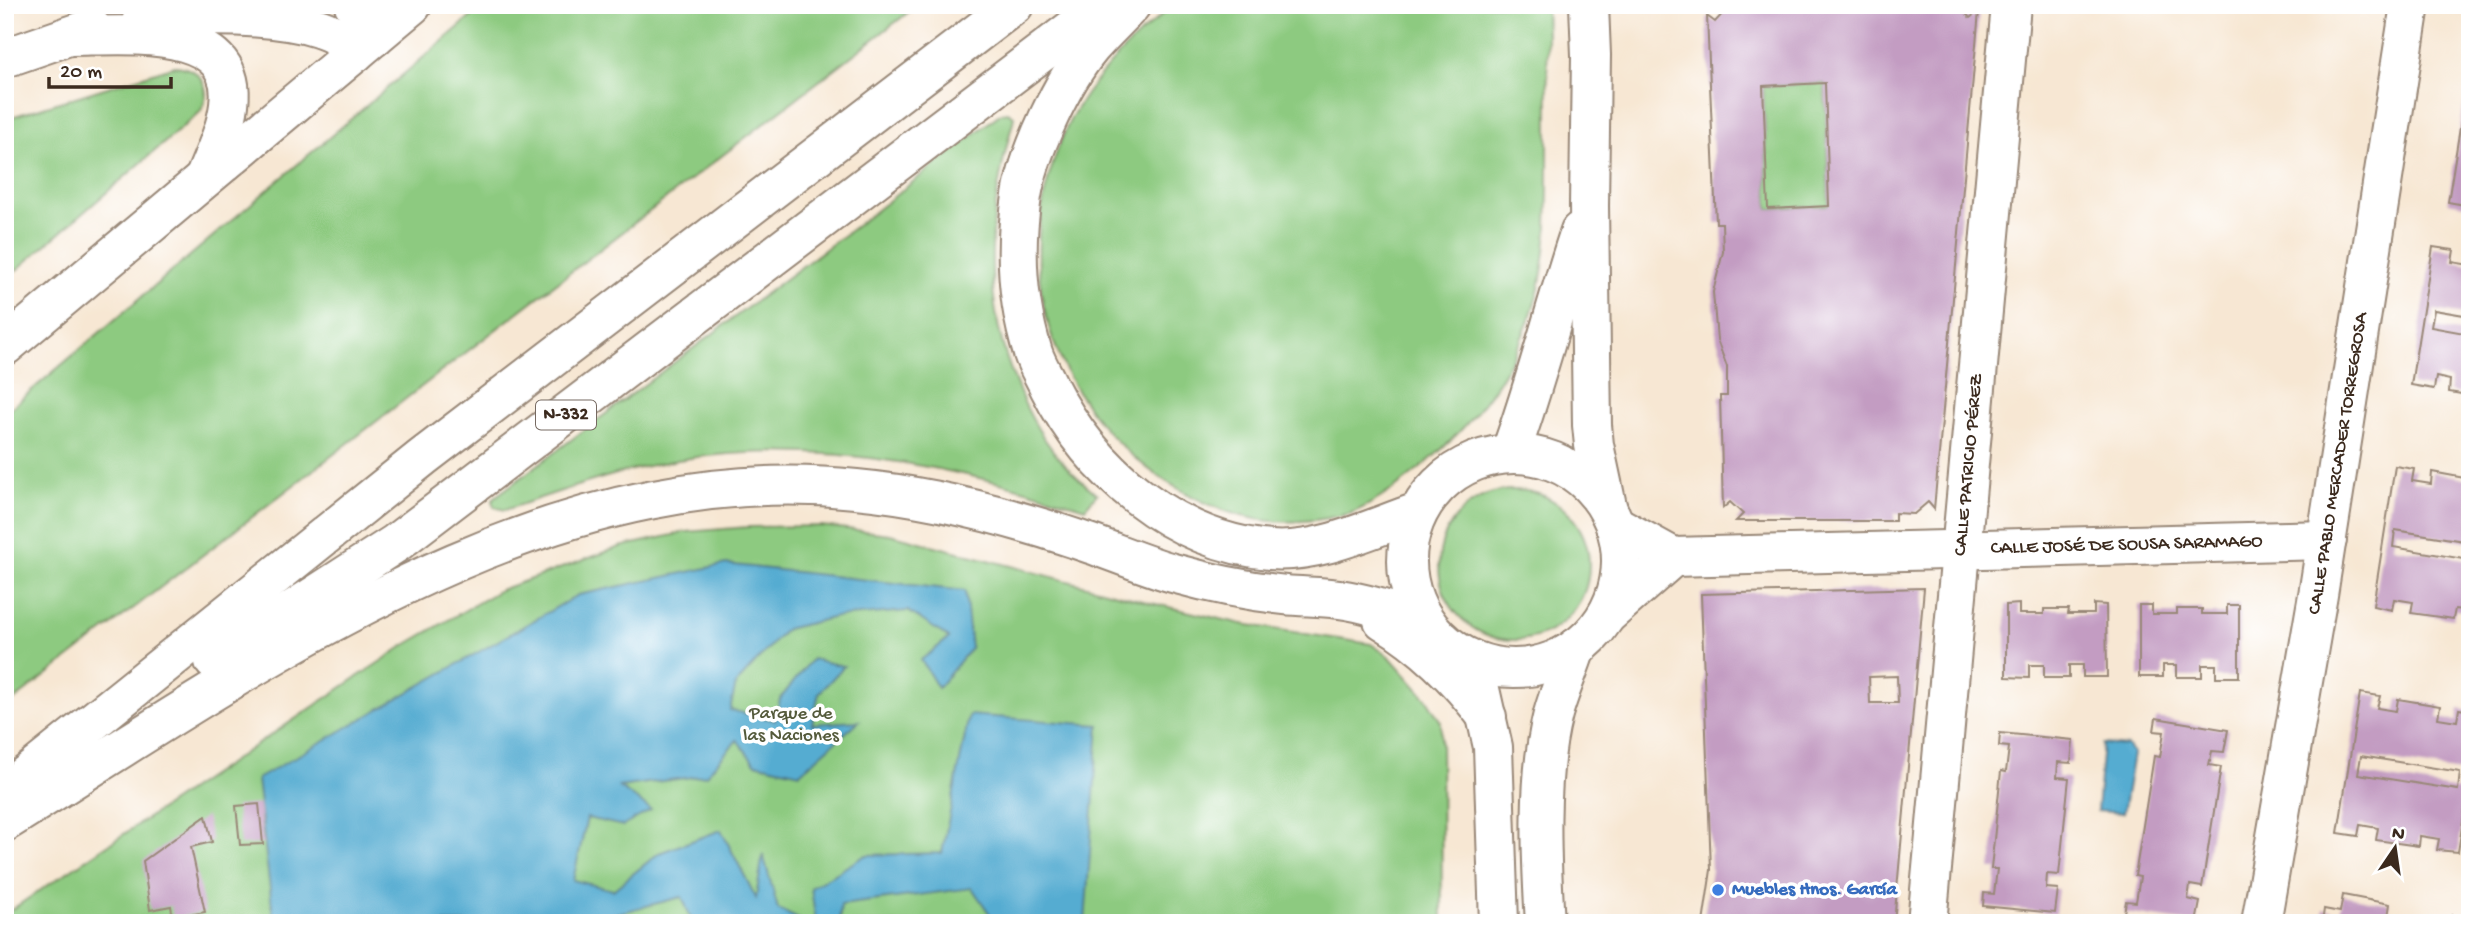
<svg xmlns="http://www.w3.org/2000/svg" width="2475" height="928" viewBox="0 0 2475 928" font-family="'Gochi Hand',sans-serif">
<rect width="100%" height="100%" fill="#fff"/>
<filter id="ink" filterUnits="userSpaceOnUse"><feTurbulence type="fractalNoise" baseFrequency=".0143" numOctaves="2"/><feDisplacementMap in="SourceGraphic" scale="14" xChannelSelector="R" yChannelSelector="G"/><feConvolveMatrix kernelMatrix="1 2 1 2 8 2 1 2 1" color-interpolation-filters="sRGB"/></filter>
<filter id="wash" filterUnits="userSpaceOnUse"><feTurbulence type="fractalNoise" baseFrequency=".00686" numOctaves="4" result="noise"/><feDisplacementMap in="SourceGraphic" scale="28" xChannelSelector="R" yChannelSelector="G"/><feGaussianBlur stdDeviation="1.57" result="paint"/><feColorMatrix in="noise" values="0 0 0 0 0 0 0 0 0 0 0 0 0 0 0 0 0 1.4 0 .05"/><feComposite in="paint" operator="in"/></filter>
<g filter="url(#wash)">
<rect width="100%" height="100%" fill="#f7e7d3"/>
<g fill="#8dca80" stroke="#647a4f" stroke-width="2">
<path d="M485,5H918L5,707V413Z"/>
<path d="M1174,5H1546C1548,55 1548,105 1548,154C1548,201 1549,251 1537,296C1518,361 1483,414 1432,458C1408,479 1383,499 1354,512C1346,516 1336,516 1328,518C1287,525 1254,523 1215,507C1082,451 1010,317 1049,176C1056,153 1064,129 1077,108C1103,66 1136,36 1174,5Z"/>
<path d="M175,66C201,68 214,89 200,112L5,280V119Z"/>
<path d="M1825,83L1829,206L1768,209L1763,86Z"/>
<path d="M1008,112L1014,116L1013,122C988,211 980,302 1018,388C1029,416 1045,443 1065,465C1075,476 1086,485 1097,494L1085,508C957,466 813,438 678,460C619,470 562,491 505,510L494,507L492,501L495,497L864,220L1001,113Z"/>
<circle cx="1514" cy="565" r="75"/>
<path d="M821,526L890,534L1147,602L1242,624L1371,644L1390,657L1426,698L1441,722L1442,923H5V914L402,647L500,590L620,547L686,532L748,527Z"/>
</g>
<g fill="#54acd1" stroke="#486b78" stroke-width="2">
<path d="M726,564L965,591L971,648L938,688L921,660L949,638L908,611L836,617L786,629L736,684L730,710L775,720L780,699L812,659L844,666L819,693L812,724L859,721L800,773L755,763L737,740L706,775L619,787L651,810L623,826L587,818L573,880L613,890L659,853L721,830L756,898L763,854L778,909L806,923H693L682,897L579,923H274L257,779L578,595Z"/>
<path d="M969,715L1099,725L1085,923H996L972,888L841,905L839,923H816L811,888L866,855L942,853Z"/>
<path d="M2103,744L2127,746L2133,754L2123,813L2097,811Z"/>
</g>
<g id="blocks">
<g fill="#c39cc2" fill-rule="evenodd">
<path d="M1723,5H1958L1970,18L1979,11L1934,509L1928,502L1914,514L1895,513V521H1736L1743,514L1730,502L1723,508L1720,396H1727V367L1717,340L1713,292L1723,252L1722,223H1716L1707,16L1715,22L1727,9ZM1825,83L1829,206L1768,209L1763,86Z"/>
<path d="M2468,78H2470V206L2448,202Z"/>
<path d="M2433,247L2454,250L2452,262L2470,265V316L2434,310L2431,327L2470,334L2468,395L2449,392L2450,380L2436,377L2434,389L2411,385Z"/>
<path d="M2395,466L2414,469L2412,481L2431,484L2432,472L2470,479V542L2395,530L2393,547L2470,560V611L2455,609L2453,619L2411,613L2413,602L2394,599L2392,610L2373,606Z"/>
<path d="M1924,588L1894,923H1703L1711,870L1701,594ZM1897,676L1898,703H1870L1869,677Z"/>
<path d="M2019,604V614H2044V609H2069L2068,614H2094V604L2106,605L2107,677H2083V665H2069V678H2044V665H2029V678L2006,677V605Z"/>
<path d="M2139,605H2152V614H2177V609H2202V614H2227V605H2239V677H2216V665H2202V677H2177V665H2163V677H2139Z"/>
<path d="M2360,693L2380,696L2377,708L2396,711L2398,699L2440,706L2438,718L2457,721L2459,709L2470,711V777L2458,852L2437,850L2439,839L2420,836L2419,846L2376,840L2378,828L2360,825L2358,836L2338,833ZM2361,756L2460,772L2458,790L2358,774Z"/>
<path d="M2156,718L2228,730L2224,752L2212,751L2209,765L2221,767L2202,887L2190,885L2188,899L2200,902L2196,923L2124,913L2126,901L2136,902L2140,877L2135,876L2154,756L2160,757L2164,732L2154,731Z"/>
<path d="M2000,733L2073,740L2071,763L2058,762L2057,777L2069,778L2059,875L2047,874L2046,888L2058,889L2055,913L1983,906L1984,893L1994,894L1997,869H1991L2001,771L2006,772L2009,747L1999,746Z"/>
<path d="M259,804L263,844L240,845L236,806Z"/>
<path d="M206,816L212,842L191,847L205,912L173,918L171,906L150,910L143,861Z"/>
<path d="M2343,895L2390,904L2387,923H2322L2324,909L2340,912Z"/>
<path d="M2452,915L2470,917V923H2451Z"/>
</g>
</g>
</g>
<g filter="url(#ink)">
<use href="#blocks" fill-opacity="0" stroke="#998878" stroke-width="2"/>
<g fill="none" stroke-linecap="round" stroke-linejoin="round">
<defs>
<g id="minor">
<path d="M354,5L370,23L374,37"/>
<path d="M142,19C188,16 330,7 355,53"/>
<path d="M70,36C122,36 240,22 229,105C226,130 214,154 205,177"/>
<path d="M5,58L92,28"/>
<path d="M5,346L412,5"/>
<path id="s1" d="M1615,525L1673,557L2327,540"/>
<path d="M1607,615L1673,557"/>
<path id="s2" d="M1927,923L2011,5"/>
<path id="s3" d="M2261,923L2318,595L2410,5"/>
</g>
<g id="major">
<path d="M1589,5L1591,55L1589,206L1592,425L1594,445L1607,506"/>
<path d="M1510,454C1537,380 1555,305 1580,231"/>
<circle cx="1514" cy="561" r="107"/>
<path d="M1479,685L1493,747L1499,923"/>
<path d="M1545,923C1541,860 1537,775 1553,714C1559,692 1569,670 1576,648"/>
</g>
<g id="highway">
<path d="M1131,5C1118,19 1103,33 1091,47C1062,82 1029,152 1022,196C1014,249 1017,302 1033,353C1037,365 1044,376 1049,387C1091,471 1173,541 1270,550C1320,554 1371,528 1418,512"/>
<path d="M1383,620C1426,646 1458,678 1487,717"/>
<path d="M214,661L396,543L1104,5"/>
<path d="M5,792L423,457L1014,5"/>
<path d="M5,822C259,664 541,456 856,489C931,496 1008,516 1079,540C1110,550 1141,564 1173,573C1209,583 1248,591 1285,595C1303,597 1321,596 1339,599C1369,603 1398,613 1427,624"/>
</g>
</defs>
<use href="#minor" stroke="#998878" stroke-width="42"/>
<use href="#major" stroke="#998878" stroke-width="42"/>
<use href="#highway" stroke="#998878" stroke-width="42"/>
<use href="#minor" stroke="#fff" stroke-width="38"/>
<use href="#major" stroke="#fff" stroke-width="38"/>
<use href="#highway" stroke="#fff" stroke-width="38"/>
</g>
</g>
<circle fill="#3f7fe0" stroke="#fff" stroke-width="2.5" cx="1718" cy="890" r="7"/>
<g text-anchor="middle" dominant-baseline="central" stroke-width="7" stroke-linejoin="round" paint-order="stroke">
<rect fill="#fff" stroke="#766a62" stroke-width="2" x="536" y="400.5" width="60" height="29" rx="5"/>
<g font-size="18" font-weight="bold" fill="#3b2a1e">
<text x="566" y="415">N-332</text>
</g>
<g font-size="19" fill="#3b2a1e" stroke="#fff">
<text stroke="none"><textPath href="#s2" startOffset="460">CALLE PATRICIO PÉREZ</textPath></text>
<text stroke="none"><textPath href="#s3" startOffset="466">CALLE PABLO MERCADER TORREGROSA</textPath></text>
<text stroke="none"><textPath href="#s1" startOffset="520">CALLE JOSÉ DE SOUSA SARAMAGO</textPath></text>
</g>
<g font-size="19" fill="#545a3b" stroke="#fff">
<text x="791" y="714">Parque de<tspan x="791" dy="22">las Naciones</tspan></text>
</g>
<g font-size="19" font-weight="bold" fill="#366cbe" stroke="#fff" text-anchor="start">
<text x="1732" y="890">Muebles Hnos. García</text>
</g>
</g>
<rect width="2475" height="928" fill="none" stroke="#fff" stroke-width="28"/>
<g transform="translate(2395 848) rotate(13)" stroke="#ffffff" stroke-width="5" paint-order="stroke">
<path d="M0-5L12 26L0 18L-12 26Z" fill="#3b2a1e"/>
<text y="-10" font-size="19" font-weight="bold" text-anchor="middle" fill="#3b2a1e">N</text>
</g>
<path d="M49 77v10h122v-10" fill="none" stroke="#3b2a1e" stroke-width="3.5"/>
<text x="60" y="77" font-size="21" fill="#3b2a1e" stroke="#ffffff" stroke-width="5" paint-order="stroke">20 m</text>
</svg>
